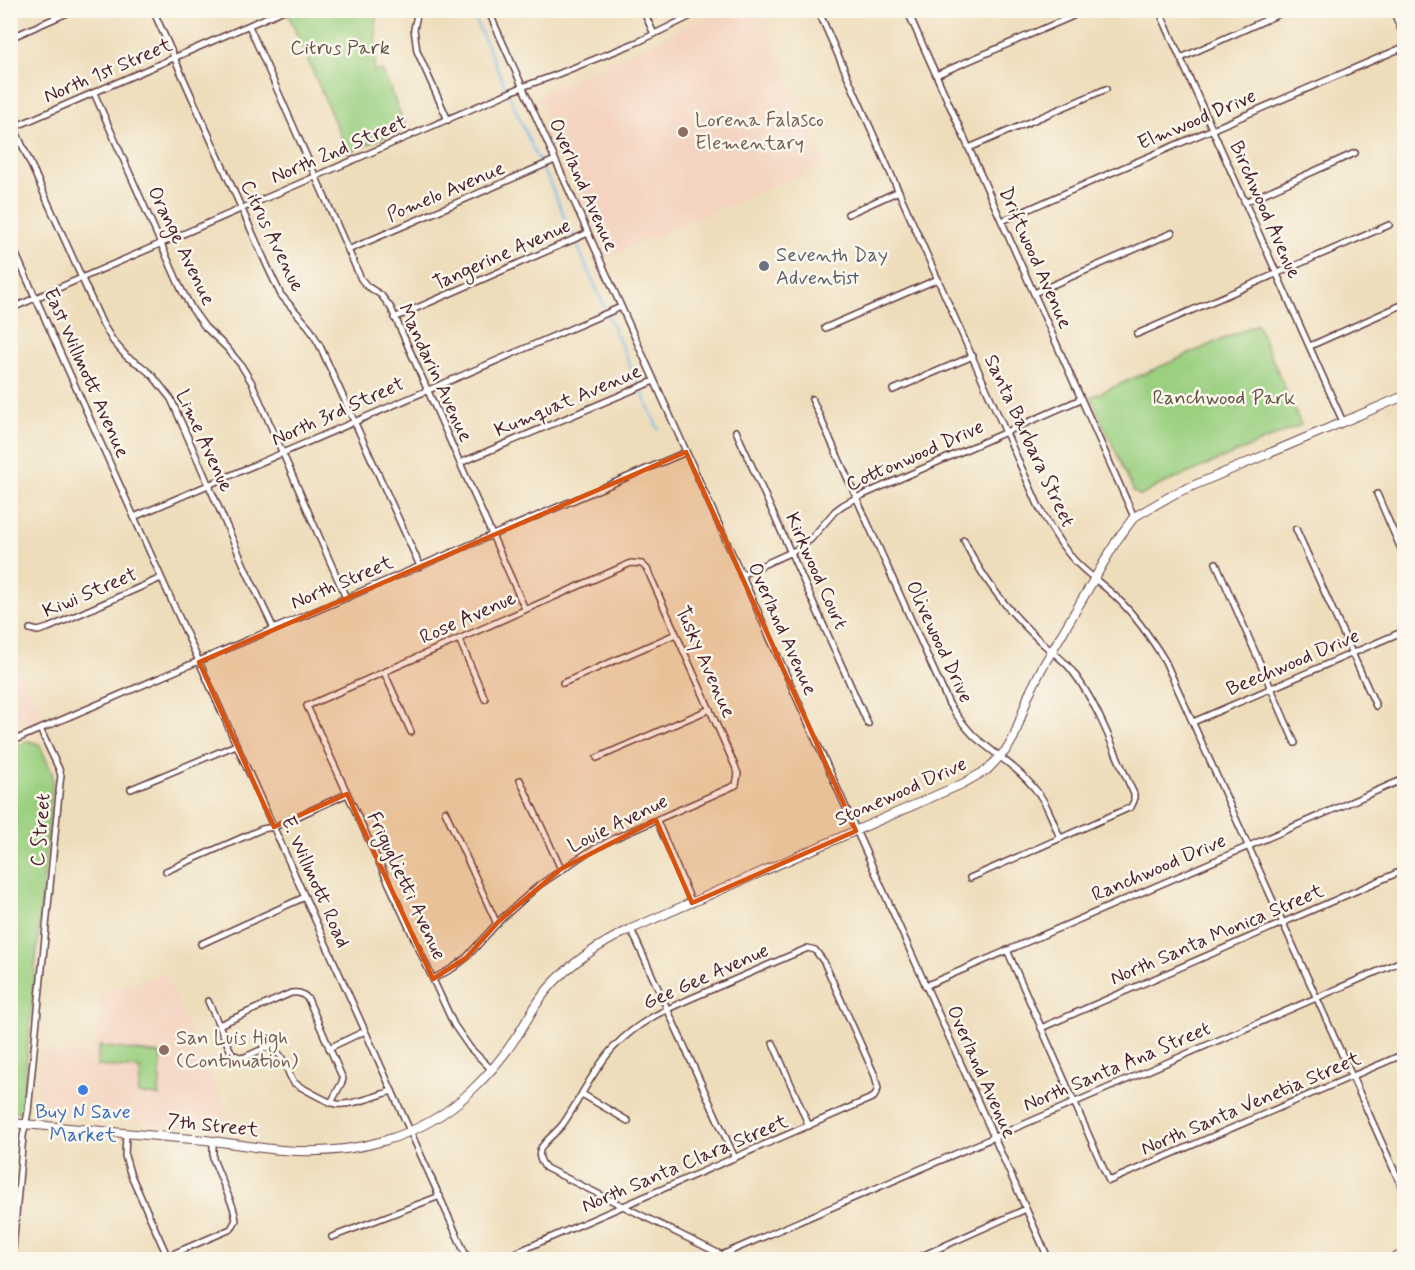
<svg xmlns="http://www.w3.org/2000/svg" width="1415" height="1270" viewBox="0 0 1415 1270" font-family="Mynerve,sans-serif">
<rect width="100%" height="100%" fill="#fbf7ec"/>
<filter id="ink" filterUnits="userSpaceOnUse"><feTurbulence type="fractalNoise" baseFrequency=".0167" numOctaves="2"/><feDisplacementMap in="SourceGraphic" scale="12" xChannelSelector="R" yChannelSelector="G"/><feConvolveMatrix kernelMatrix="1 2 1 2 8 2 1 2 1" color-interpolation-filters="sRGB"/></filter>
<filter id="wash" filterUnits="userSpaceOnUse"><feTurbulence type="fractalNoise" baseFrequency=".008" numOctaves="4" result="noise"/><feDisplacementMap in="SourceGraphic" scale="24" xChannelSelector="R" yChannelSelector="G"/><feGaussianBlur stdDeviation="1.35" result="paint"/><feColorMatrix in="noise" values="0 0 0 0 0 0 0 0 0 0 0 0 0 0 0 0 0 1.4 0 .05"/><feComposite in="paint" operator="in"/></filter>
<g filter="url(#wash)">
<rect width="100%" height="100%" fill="#edb"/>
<g fill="#f4d3c0" fill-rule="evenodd">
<path d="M718,10L760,11L826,164L608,256L539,101L543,92L710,16Z"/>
<path d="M11,647L43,719L33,724L11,723Z"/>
<path d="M165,974L236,1132L38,1113L35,1110L41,1051L94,1054L100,992ZM160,1054L161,1058L159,1095L141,1069L97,1066Z"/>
</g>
<g fill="#9bd081" stroke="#727856" stroke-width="1.5">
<path d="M298,10L377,11L374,72L382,70L406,127L348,153L288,14Z"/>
<path d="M1257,324L1301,425L1158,486L1141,496L1134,492L1091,397Z"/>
<path d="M29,741L39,744L52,773L53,779L22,1109L17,1112L10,1111V749Z"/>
<path d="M99,1046L160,1054L161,1058L159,1096L138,1094L141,1069L97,1066Z"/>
</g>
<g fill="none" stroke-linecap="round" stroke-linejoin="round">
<path stroke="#74b7ea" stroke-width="2" d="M471,10L543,171L548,179L658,429"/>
</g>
</g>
<g filter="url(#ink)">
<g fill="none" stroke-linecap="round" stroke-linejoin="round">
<defs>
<g id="street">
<path d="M153,10L269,270L281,295L309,327L320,346L420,566"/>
<path d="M418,10L414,29L417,51L448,120"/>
<path d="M488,10L1049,1260"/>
<path d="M643,10L654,34"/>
<path d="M818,10L1039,507C1050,526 1060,545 1075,561C1088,575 1104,585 1117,598C1137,617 1151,638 1165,661L1404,1192"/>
<path d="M907,10L1134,517"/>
<path d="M1159,10L1343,422"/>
<path d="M1393,10L1404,37"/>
<path d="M249,26L361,279L367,286L381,295L391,308L525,609"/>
<path d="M10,38L74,10"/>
<path d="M1181,58L1288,10"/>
<path d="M936,75L1073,16"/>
<path d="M94,93L181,289L192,309L205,327L226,347L241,365L252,383L346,598"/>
<path d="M10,118L102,323L113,341L127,357L140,365L152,375L171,399L246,570L274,629"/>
<path d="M10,129L284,10"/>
<path d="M969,148L1106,89"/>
<path d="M1245,202L1355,153"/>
<path d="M848,214L899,191"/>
<path d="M1002,221L1113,172L1404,47"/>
<path d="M10,241L468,1260"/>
<path d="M348,250L555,160"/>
<path d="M1034,293L1172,233"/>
<path d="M10,309L522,87L553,76L640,41L703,10"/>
<path d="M394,318L588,233"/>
<path d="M825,328L938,279"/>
<path d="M1137,334L1389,225"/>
<path d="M1310,346L1404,304"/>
<path d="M893,390L973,356"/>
<path d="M812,399L949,704C957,716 965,727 975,737C995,754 1018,768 1035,789C1047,803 1053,821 1060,838"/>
<path d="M736,431L868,724"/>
<path d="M460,463L654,381"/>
<path d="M1377,494L1404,556"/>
<path d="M134,517L621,307"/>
<path d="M1296,529L1376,706"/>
<path d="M964,540C982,579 1008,611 1040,641C1051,652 1064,659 1073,672C1101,709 1114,753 1134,794V801L1131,807L970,878"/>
<path d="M1216,563L1295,743"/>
<path d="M741,575L798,549L811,539L835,511L843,505L856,498L1081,399"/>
<path d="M30,629L38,631L48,628L161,578"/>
<path d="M459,639L485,699"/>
<path d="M384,672L411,732"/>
<path d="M563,683L676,634"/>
<path d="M1193,722L1404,631"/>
<path d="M10,742L686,452"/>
<path d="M597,758L710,709"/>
<path d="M520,780L561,869"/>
<path d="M131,789L236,745"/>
<path d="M445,811L497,924"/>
<path d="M657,821L692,903"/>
<path d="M166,871L262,829L274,827L347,794"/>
<path d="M631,929L735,1158"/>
<path d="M201,944L305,897"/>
<path d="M1007,950L1109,1181L1404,1054"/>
<path d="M433,979L453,968L466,958L499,921L538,886L585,854L615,838L736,785L738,774L735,766L647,569L642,564L631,563L307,706L454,1025L470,1048L491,1069"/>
<path d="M925,986L1404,779"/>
<path d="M208,1001L232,1054L243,1058L267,1047C286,1052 284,1069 294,1083C303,1088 327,1103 337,1104C351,1106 379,1095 392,1091"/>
<path d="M219,1025L291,993C299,992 302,993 308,999L343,1079L342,1082L331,1103"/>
<path d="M1041,1028L1404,870"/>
<path d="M773,1043L809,1126"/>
<path d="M329,1048L365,1031"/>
<path d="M582,1094L628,1121"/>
<path d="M126,1133L125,1156L130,1173L169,1260"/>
<path d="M332,1237L440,1196"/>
<path d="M168,1256L231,1229L236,1220L233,1207L213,1159V1141"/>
<path d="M12,1260L23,1136L28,1112L60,783L61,776L59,769L40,729"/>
<path d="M499,1260L874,1097L878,1089L875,1076L824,962L815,950L808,948C777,961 746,975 715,988C677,1005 643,1016 613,1048C593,1070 580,1099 563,1124C551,1140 528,1148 546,1168L732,1260"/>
<path d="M710,1260L1404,960"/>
<path d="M913,1260L1026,1209"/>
</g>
<path id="secondary" d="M10,1123C75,1128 140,1135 205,1140C231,1143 256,1148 282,1150C350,1156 420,1140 471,1091C488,1075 504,1056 517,1036C527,1021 535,1004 547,990C570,963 599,944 631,929L962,784L987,770L1007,749L1014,737L1029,694L1042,668L1117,540L1134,517L1176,493L1404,396"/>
<path id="primary" d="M1392,1260L1404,1254"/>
</defs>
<use href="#street" stroke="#633c41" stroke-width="8"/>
<use href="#secondary" stroke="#633c41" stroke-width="10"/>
<use href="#primary" stroke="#633c41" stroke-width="11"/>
<use href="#street" stroke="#fff" stroke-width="5"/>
<use href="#secondary" stroke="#fff" stroke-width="8"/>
<use href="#primary" stroke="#fff" stroke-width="9"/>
</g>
</g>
<path fill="#d8530f" fill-opacity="0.2" stroke="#d8530f" stroke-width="4.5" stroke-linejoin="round" d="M686,452L856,831L692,903L656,820L561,869L499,921L466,958L433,979L347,794L274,827L199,662Z"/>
<g fill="#8d6e63" stroke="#fbf7ec" stroke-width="2">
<circle cx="683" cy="132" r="6"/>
<circle cx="164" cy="1050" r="6"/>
</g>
<circle fill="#6b7280" stroke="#fbf7ec" stroke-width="2" cx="764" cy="266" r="6"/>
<circle fill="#3f7fe0" stroke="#fbf7ec" stroke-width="2" cx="83" cy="1090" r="6"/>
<g text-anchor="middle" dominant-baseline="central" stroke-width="5" stroke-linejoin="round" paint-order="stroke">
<g font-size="20" fill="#625445" stroke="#fbf7ec">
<text x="340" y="48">Citrus Park</text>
<text x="1224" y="398">Ranchwood Park</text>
</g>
<g font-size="20" fill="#4a1f2b" stroke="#fbf7ec">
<text transform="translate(108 71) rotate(-23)">North 1st Street</text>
<text transform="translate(1197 120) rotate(-23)">Elmwood Drive</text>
<text transform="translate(339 150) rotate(-23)">North 2nd Street</text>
<text transform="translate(583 185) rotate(66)">Overland Avenue</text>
<text transform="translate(446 192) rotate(-23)">Pomelo Avenue</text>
<text transform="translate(1265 210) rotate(66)">Birchwood Avenue</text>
<text transform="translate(272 236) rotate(64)">Citrus Avenue</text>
<text transform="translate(181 246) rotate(64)">Orange Avenue</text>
<text transform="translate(502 255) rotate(-24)">Tangerine Avenue</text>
<text transform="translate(1035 258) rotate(66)">Driftwood Avenue</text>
<text transform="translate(86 373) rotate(66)">East Willmott Avenue</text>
<text transform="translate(435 373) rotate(65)">Mandarin Avenue</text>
<text transform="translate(568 401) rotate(-23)">Kumquat Avenue</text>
<text transform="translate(338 412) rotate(-24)">North 3rd Street</text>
<text transform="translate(204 441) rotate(65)">Lime Avenue</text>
<text transform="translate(1029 441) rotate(65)">Santa Barbara Street</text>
<text transform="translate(915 456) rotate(-24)">Cottonwood Drive</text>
<text transform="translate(816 571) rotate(66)">Kirkwood Court</text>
<text transform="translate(342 583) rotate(-23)">North Street</text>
<text transform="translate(90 593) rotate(-23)">Kiwi Street</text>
<text transform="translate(468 618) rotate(-24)">Rose Avenue</text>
<text transform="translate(782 629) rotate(66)">Overland Avenue</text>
<text transform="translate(939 642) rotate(65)">Olivewood Drive</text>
<text transform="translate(705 662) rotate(66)">Tusky Avenue</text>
<text transform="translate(1293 663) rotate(-23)">Beechwood Drive</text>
<text transform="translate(901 792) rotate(-24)">Stonewood Drive</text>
<text transform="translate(618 824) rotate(-26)">Louie Avenue</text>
<text transform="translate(41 830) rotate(-85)">C Street</text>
<text transform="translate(1159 868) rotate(-23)">Ranchwood Drive</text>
<text transform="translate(315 882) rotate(66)">E. Willmott Road</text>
<text transform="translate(406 886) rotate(65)">Friguglietti Avenue</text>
<text transform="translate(1217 935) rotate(-23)">North Santa Monica Street</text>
<text transform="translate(706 977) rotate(-24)">Gee Gee Avenue</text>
<text transform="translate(1117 1067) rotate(-23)">North Santa Ana Street</text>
<text transform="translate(981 1072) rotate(66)">Overland Avenue</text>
<text transform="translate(1251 1104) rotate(-23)">North Santa Venetia Street</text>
<text transform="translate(213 1126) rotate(6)">7th Street</text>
<text transform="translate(685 1164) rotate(-23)">North Santa Clara Street</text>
</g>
<g font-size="20" fill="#785e54" stroke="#fbf7ec" text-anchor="start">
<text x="695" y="120">Lorena Falasco<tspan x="695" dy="23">Elementary</tspan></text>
<text x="176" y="1038">San Luis High<tspan x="176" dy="23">(Continuation)</tspan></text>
</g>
<g font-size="20" fill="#5b616d" stroke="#fbf7ec" text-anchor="start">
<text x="776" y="255">Seventh Day<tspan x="776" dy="23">Adventist</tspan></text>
</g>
<g font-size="20" fill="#366cbe" stroke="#fbf7ec">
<text x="83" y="1112">Buy N Save<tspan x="83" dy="23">Market</tspan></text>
</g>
</g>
<rect width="1415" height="1270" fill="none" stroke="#fbf7ec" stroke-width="36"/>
</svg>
